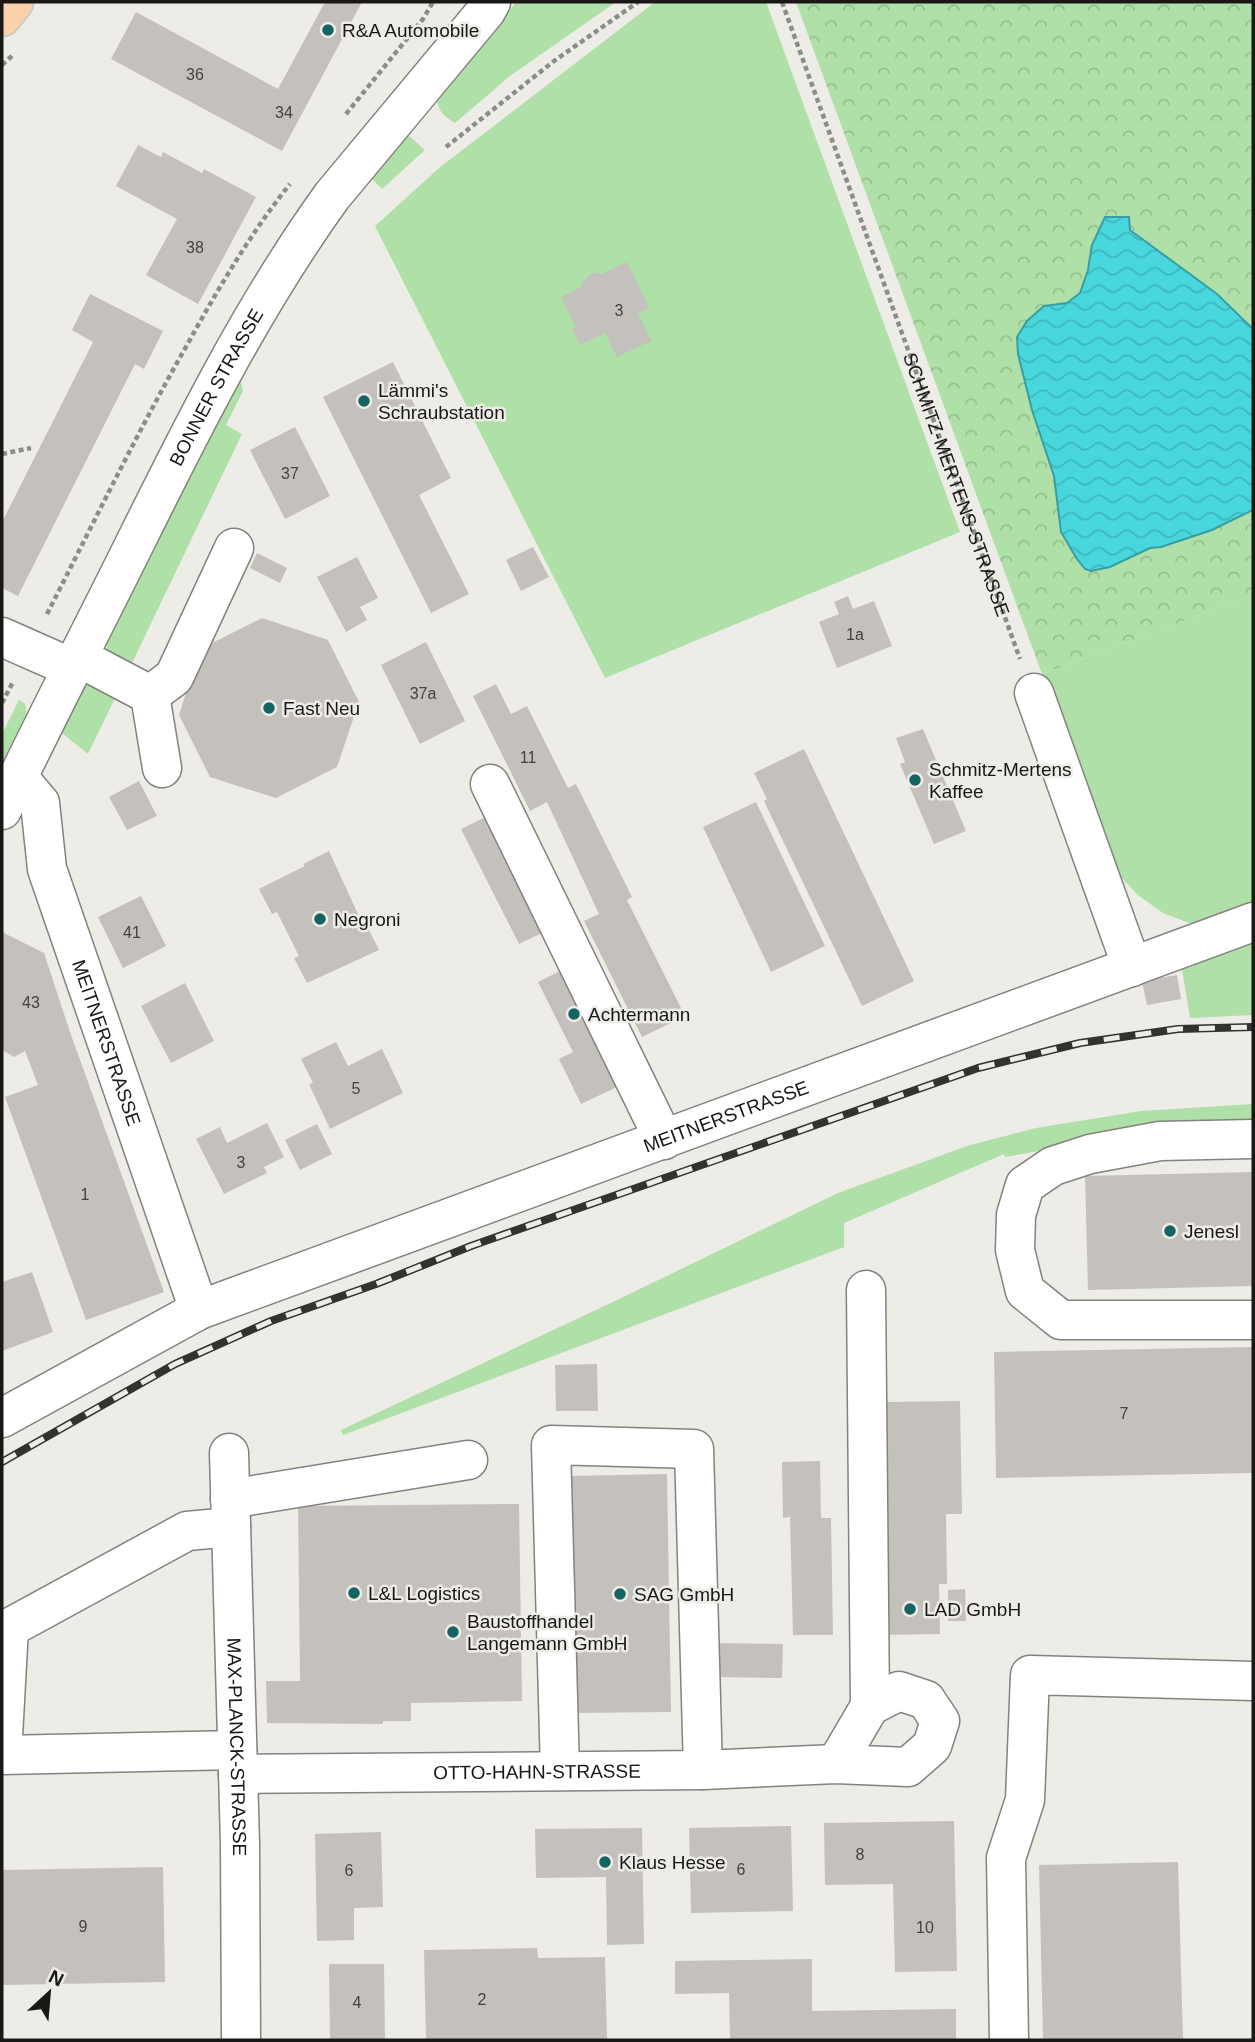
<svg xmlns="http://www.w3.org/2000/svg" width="1255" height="2042" viewBox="0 0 1255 2042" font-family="Arial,sans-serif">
<defs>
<pattern id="forest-crowns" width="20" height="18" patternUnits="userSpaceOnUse" patternTransform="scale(1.75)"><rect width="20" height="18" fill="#afe0a8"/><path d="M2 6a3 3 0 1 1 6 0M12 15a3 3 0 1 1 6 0" fill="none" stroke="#96bf90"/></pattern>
<pattern id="water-waves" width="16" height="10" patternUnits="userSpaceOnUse" patternTransform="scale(1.75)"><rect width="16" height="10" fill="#47d7dd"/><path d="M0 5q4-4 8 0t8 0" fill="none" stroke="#3eb8bd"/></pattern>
</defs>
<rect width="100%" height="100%" fill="#eeece7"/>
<g fill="#afe0a8">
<path d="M516,2H616L510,76L455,123C445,117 440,113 437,102Z"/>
<path d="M655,2H766L960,532L605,678L375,226L439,168Z"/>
<path d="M408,135L425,150L382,189L372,179Z"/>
<path d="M240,377L243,391L226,425L242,434L131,665L107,652V644Z"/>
<path d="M1253,595V904L1210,921L1189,923L1163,913L1139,896L1113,869L1042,674Z"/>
<path d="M87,682L117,694L88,754L62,733Z"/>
<path d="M19,700L25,704L27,717L2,773V734Z"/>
<path d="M1253,936V1015L1190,1018L1181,963Z"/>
<path d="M1253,1104V1121L1174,1120L1134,1135L1005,1157L1004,1154L844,1223V1247L343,1435L341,1430L617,1300L838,1193L970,1145L1036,1128L1141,1111Z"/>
</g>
<path fill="url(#forest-crowns)" d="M796,2H1253V329L1244,318L1154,246L1130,229L1092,245L1088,270L1080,293L1067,303L1044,306L1027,321L1017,337L1018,354L1032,410L1054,476L1061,532L1091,571L1110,567L1150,548L1161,547L1212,530L1253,510V595L1042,674Z"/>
<path fill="url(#water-waves)" stroke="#399ea1" stroke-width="2" d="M1105,217H1129L1130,230L1217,294L1253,329V510L1212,530L1161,547L1150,548L1110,567L1091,571L1085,569L1077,559L1061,532L1054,476L1032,410L1018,354L1017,337L1027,321L1044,306L1067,303L1080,293L1088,270L1092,245Z"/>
<g fill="#c4c1bd">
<path d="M325,2H362L282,151L111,59L136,12L278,89Z"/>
<path d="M138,145L161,157L163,152L202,173L204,169L256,197L198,304L146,275L177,219L116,186Z"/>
<path d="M627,262L649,308L638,313L651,341L617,357L605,333L580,345L572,329L576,327L561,297L583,286L582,283L592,273L602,274Z"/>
<path d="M90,294L163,331L144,369L135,364L18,596L2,588V522L93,342L72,330Z"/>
<path d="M393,362L451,478L419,495L469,594L431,613L323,397Z"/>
<path d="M295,427L330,496L285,519L250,450Z"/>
<path d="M533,547L549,577L521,591L506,560Z"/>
<path d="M257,553L287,568L280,583L250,568Z"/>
<path d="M357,557L378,598L360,607L367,620L346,632L317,577Z"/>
<path d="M848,596L853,609L874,601L892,646L837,668L819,622L839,614L834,602Z"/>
<path d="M262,618L328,640L359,702L337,767L276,798L210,777L179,715L200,649Z"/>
<path d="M426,642L465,721L420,744L381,665Z"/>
<path d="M496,684L511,714L527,706L568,788L576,784L632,897L627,900L685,1016L642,1037L584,921L599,914L547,802L530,811L473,696Z"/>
<path d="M923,729L966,831L934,844L900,764L905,762L896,738Z"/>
<path d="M804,749L914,981L862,1006L764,801L767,799L754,773Z"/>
<path d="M139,781L157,816L127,830L109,797Z"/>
<path d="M756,802L825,946L771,972L703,827Z"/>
<path d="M494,813L542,933L519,944L461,829Z"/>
<path d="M329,851L363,925L366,924L379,950L307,983L294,958L299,956L277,912L272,914L259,889L305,866L303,864Z"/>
<path d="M141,896L166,946L123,968L98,917Z"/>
<path d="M2,932L44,953L71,1035L164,1292L86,1320L5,1097L38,1085L25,1051L14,1057L2,1050Z"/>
<path d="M570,966L619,1086L581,1104L559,1059L573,1052L538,982Z"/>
<path d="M1177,975L1181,999L1147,1005L1142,981Z"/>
<path d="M185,983L214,1041L171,1063L141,1006Z"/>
<path d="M336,1042L348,1066L382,1049L403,1093L330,1129L309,1084L313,1083L301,1059Z"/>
<path d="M267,1123L284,1157L264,1167L267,1173L224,1194L196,1139L220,1127L227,1143Z"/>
<path d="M317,1124L332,1154L300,1170L285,1140Z"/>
<path d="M1253,1172V1286L1088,1290L1085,1176Z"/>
<path d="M32,1272L53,1332L2,1351V1282Z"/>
<path d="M1253,1347V1473L996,1478L994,1352Z"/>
<path d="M597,1364L598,1411H556L555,1365Z"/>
<path d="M960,1401L962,1514H946L947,1584H939L940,1634L881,1635V1585L888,1584L885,1402Z"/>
<path d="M820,1461L821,1518H831L833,1635H793L790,1517L783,1518L782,1462Z"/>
<path d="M667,1474L671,1712L573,1713L569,1476Z"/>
<path d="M519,1504L522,1701L411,1703V1721H383V1724L267,1723L266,1681H300L298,1506Z"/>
<path d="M965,1589L966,1621H948V1590Z"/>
<path d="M717,1643L783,1644L782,1678L717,1677Z"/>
<path d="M954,1821L957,1971L895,1972L893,1884L825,1885L824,1823Z"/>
<path d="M791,1826L793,1911L691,1913L689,1828Z"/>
<path d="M642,1828L644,1944L607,1945L606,1877L536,1878L535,1829Z"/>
<path d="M381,1832L383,1907L354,1908V1940L317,1941L315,1834Z"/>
<path d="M1178,1862L1183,2040H1043L1039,1865Z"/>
<path d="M163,1867L165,1982L2,1985V1870Z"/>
<path d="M537,1948L538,1958L605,1957L607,2040H426L424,1950Z"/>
<path d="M812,1959V2011L956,2009V2040H730L729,1993L675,1994V1961Z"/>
<path d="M329,1964H384L385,2040H330Z"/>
</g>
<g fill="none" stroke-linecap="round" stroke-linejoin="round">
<defs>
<g id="minor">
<path d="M2,637L72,668"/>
<path d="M78,657L150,695L174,677L234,548"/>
<path d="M1034,693L1132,967"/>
<path d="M150,695L162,768"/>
<path id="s2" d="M18,777L40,803L47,869L199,1310"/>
<path d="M490,784L664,1140"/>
<path id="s3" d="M2,810C45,720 91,632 135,543C194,424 254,304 332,196L486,11L491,2"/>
<path d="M1253,1139L1160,1141L1090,1154L1053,1166L1025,1185L1016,1215L1015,1250L1025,1291L1061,1320H1253"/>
<path d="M866,1290L870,1706"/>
<path id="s4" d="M2,1418L199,1310L1253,922"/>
<path id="s5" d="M229,1453L240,1844L241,2040"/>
<path d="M230,1499L468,1460"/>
<path d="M231,1527L187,1531L9,1628L2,1755L237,1750"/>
<path d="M560,1771L551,1445L694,1449L703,1770"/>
<path id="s6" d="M238,1774L703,1770L836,1764L908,1767L932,1746L940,1721L926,1700L899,1691L870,1706L836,1764"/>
<path d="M1009,2040L1006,1858L1025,1800L1030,1675L1253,1681"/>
</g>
<path id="major" d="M2,17L14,2"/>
</defs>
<use href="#minor" stroke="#84827e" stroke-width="41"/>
<use href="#major" stroke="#c8c8c7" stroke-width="41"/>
<g stroke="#8d8c88" stroke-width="4.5" stroke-dasharray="5 3.5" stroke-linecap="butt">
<path id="s1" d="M782,2L1020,659"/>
<path d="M2,65L14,54"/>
<path d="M346,114L423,19L433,2"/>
<path d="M446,147L554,61L638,2"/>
<path d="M2,454L31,448"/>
<path d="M47,614C93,524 137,433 187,345C218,289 250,234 290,184"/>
<path d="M2,703L13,682"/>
</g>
<use href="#minor" stroke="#fff" stroke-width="38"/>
<use href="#major" stroke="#f9d1ac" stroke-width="38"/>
<defs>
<path id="rail" d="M2,1462L175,1364L271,1321L376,1284L471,1246L978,1068L1080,1043L1178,1029L1253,1027"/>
</defs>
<use href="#rail" stroke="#333230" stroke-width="8"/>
<use href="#rail" stroke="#eeece7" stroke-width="5" stroke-dasharray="16" stroke-linecap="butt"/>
</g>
<g fill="#156463" stroke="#eeece7" stroke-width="2.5">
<circle cx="328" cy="30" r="7"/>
<circle cx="364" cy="401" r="7"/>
<circle cx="269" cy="708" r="7"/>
<circle cx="915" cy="780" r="7"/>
<circle cx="320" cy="919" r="7"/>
<circle cx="574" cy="1014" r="7"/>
<circle cx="1170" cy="1231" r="7"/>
<circle cx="354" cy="1593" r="7"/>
<circle cx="620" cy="1594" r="7"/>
<circle cx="910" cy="1609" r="7"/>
<circle cx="453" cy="1632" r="7"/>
<circle cx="605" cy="1862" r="7"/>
</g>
<g text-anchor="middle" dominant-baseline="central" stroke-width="5" stroke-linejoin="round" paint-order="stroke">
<g font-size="16" fill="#444240">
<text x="195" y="74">36</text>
<text x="284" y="112">34</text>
<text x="195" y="247">38</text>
<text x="619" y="310">3</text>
<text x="290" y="473">37</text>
<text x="855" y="634">1a</text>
<text x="423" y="693">37a</text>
<text x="528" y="757">11</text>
<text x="132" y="932">41</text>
<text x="31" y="1002">43</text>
<text x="356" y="1088">5</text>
<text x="241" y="1162">3</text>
<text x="85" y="1194">1</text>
<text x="1124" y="1413">7</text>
<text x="860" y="1854">8</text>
<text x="741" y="1869">6</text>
<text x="349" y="1870">6</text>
<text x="83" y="1926">9</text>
<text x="925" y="1927">10</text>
<text x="482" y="1999">2</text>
<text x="357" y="2002">4</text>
</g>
<g font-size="19" fill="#191816" stroke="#eeece7" text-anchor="start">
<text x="342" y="30">R&amp;A Automobile</text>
<text x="378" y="390">Lämmi's<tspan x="378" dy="22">Schraubstation</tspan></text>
<text x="283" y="708">Fast Neu</text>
<text x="929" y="769">Schmitz-Mertens<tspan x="929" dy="22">Kaffee</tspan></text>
<text x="334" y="919">Negroni</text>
<text x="588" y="1014">Achtermann</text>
<text x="1184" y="1231">Jenesl</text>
<text x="368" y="1593">L&amp;L Logistics</text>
<text x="634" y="1594">SAG GmbH</text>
<text x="924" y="1609">LAD GmbH</text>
<text x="467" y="1621">Baustoffhandel<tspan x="467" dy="22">Langemann GmbH</tspan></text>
<text x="619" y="1862">Klaus Hesse</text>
</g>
<g font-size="19" fill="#191816" stroke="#eeece7">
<text stroke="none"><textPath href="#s3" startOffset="474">BONNER STRASSE</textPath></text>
<text stroke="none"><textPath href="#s1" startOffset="513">SCHMITZ-MERTENS-STRASSE</textPath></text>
<text stroke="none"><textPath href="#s2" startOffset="284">MEITNERSTRASSE</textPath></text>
<text stroke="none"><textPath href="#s4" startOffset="786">MEITNERSTRASSE</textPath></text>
<text stroke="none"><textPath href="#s5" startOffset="294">MAX-PLANCK-STRASSE</textPath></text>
<text stroke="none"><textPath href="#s6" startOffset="299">OTTO-HAHN-STRASSE</textPath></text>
</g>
</g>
<rect width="1255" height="2042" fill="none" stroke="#191816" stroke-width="7"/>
<g transform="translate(49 1993) rotate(26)" stroke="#eeece7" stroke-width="5" paint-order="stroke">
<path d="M0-5L12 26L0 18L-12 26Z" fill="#191816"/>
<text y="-10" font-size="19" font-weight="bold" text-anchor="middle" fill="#191816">N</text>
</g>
</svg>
